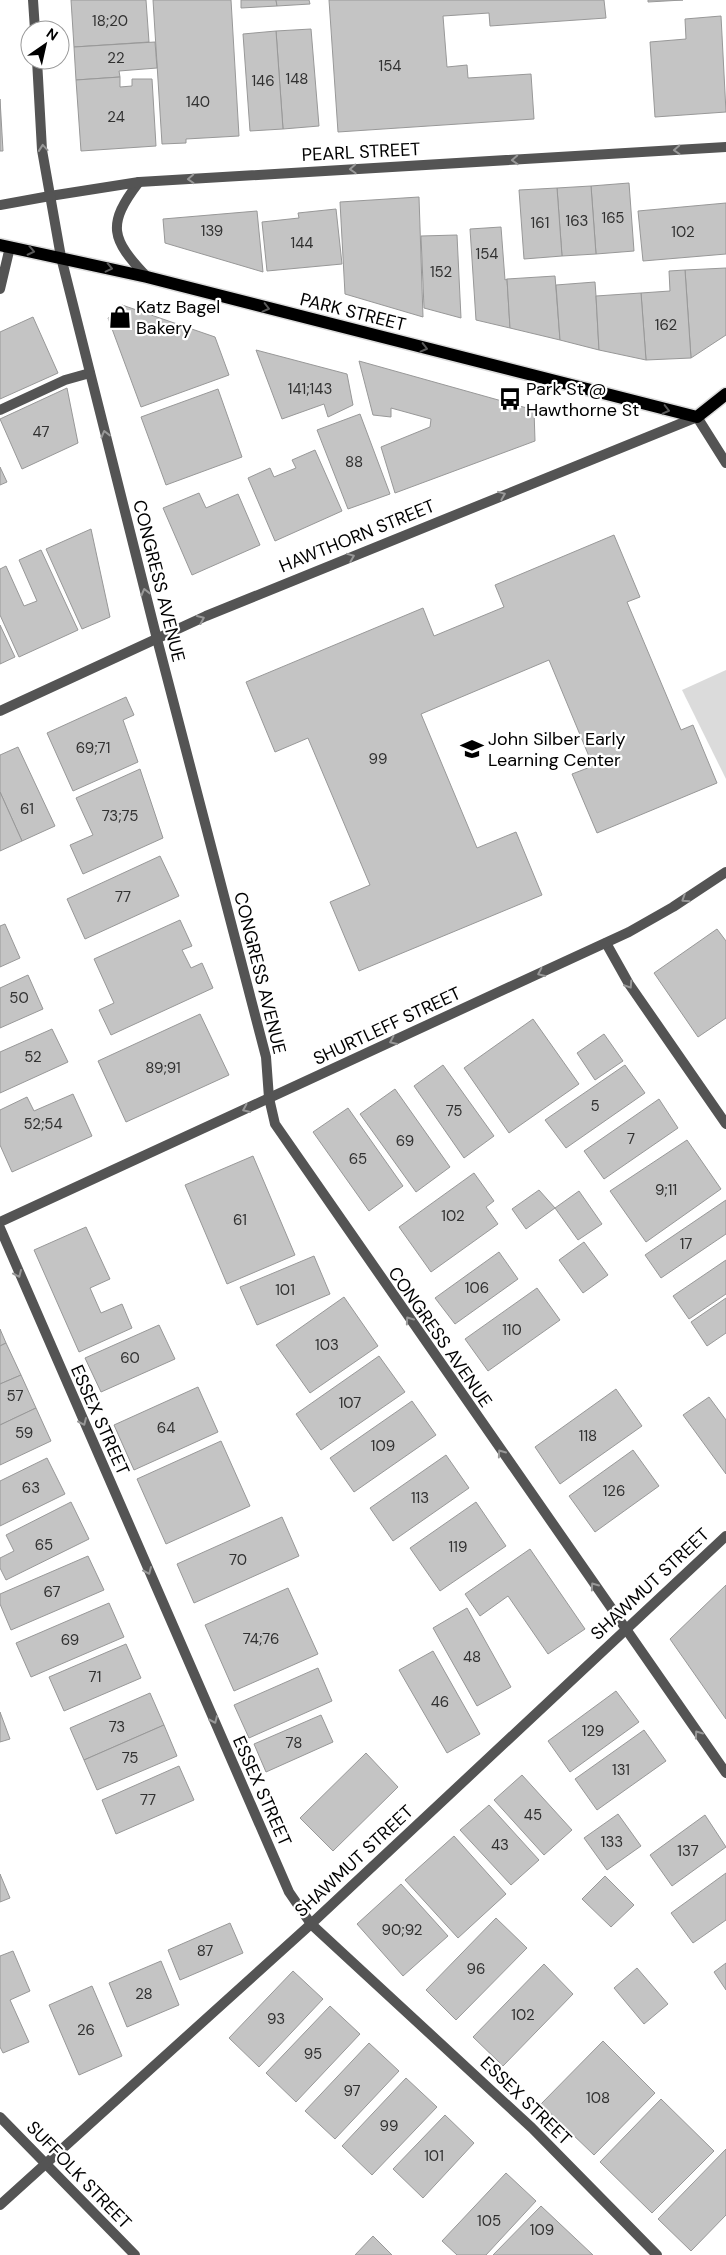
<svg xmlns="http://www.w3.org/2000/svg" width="726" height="2255" viewBox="0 0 726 2255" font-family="'DM Sans',sans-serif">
<rect width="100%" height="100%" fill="#fff"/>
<path fill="#dbdbdb" d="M726,670V779L682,690Z"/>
<g fill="#c4c4c4" stroke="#989898">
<path d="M71,0H146L149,42L74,47Z"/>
<path d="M153,0H231L239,136L186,139V143L162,144Z"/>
<path d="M241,0H276L277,6L241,8Z"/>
<path d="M276,0H309L310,4L277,6Z"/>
<path d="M329,0H604L606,18L490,26L489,13L443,16L447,67L467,65L468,78L531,74L534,119L338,132Z"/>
<path d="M648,0H683L648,2Z"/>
<path d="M721,16L726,112L655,117L650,42L686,39L685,19Z"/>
<path d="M311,29L319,126L283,129L276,31Z"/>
<path d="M276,31L283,129L250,131L243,34Z"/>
<path d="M155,42L157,68L119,71L120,77L76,80L74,47Z"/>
<path d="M120,77V87L132,86V79H152L156,146L81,151L76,80Z"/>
<path d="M0,99L3,151H0Z"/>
<path d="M629,183L634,251L596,254L591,186Z"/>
<path d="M591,186L596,254L562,256L557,188Z"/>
<path d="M557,188L562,256L524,259L519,190Z"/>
<path d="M419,197L423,317L345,294L340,202Z"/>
<path d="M726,203V254L643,261L638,211Z"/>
<path d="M336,209L342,264L267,271L262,222L299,218L298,213Z"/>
<path d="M257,211L263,272L165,243L163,219Z"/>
<path d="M501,227L505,280L507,279L510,328L476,320L470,229Z"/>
<path d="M457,235L461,318L424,308L421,236Z"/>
<path d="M726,268V335L691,358L685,270Z"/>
<path d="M685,270L691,358L646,360L641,293L670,291L669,271Z"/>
<path d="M555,276L560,340L510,328L507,279Z"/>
<path d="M595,282L596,296L599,350L560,340L556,285Z"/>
<path d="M641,293L646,360L599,350L596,296Z"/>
<path d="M122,305L215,337L229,375L141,407L108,318Z"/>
<path d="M33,317L58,373L0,399V332Z"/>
<path d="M256,350L347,374L353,405L328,417L324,404L282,419Z"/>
<path d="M359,361L534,410L535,441L395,493L381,447L430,427L431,419L391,408V417L373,415Z"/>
<path d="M67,388L78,443L22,469L0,419Z"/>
<path d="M218,389L242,457L166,485L141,417Z"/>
<path d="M360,414L390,494L348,509L317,430Z"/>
<path d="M315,450L342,511L275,541L248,478L270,468L274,477L296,468L292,460Z"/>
<path d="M0,467L7,482L0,485Z"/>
<path d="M199,493L206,508L238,494L260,545L192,575L163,508Z"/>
<path d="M91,529L110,617L82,629L46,549Z"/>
<path d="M614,535L640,597L627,602L681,730L693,725L717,783L597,833L572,774L593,766L549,660L421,714L477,848L516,832L542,895L359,971L330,902L370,885L308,738L275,752L246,682L423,608L434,636L504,607L495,585Z"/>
<path d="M41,550L78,630L19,657L0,615V569L6,566L24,606L37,601L19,560Z"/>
<path d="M0,625L15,657L0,664Z"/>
<path d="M126,697L134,715L123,720L138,762L73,791L47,733Z"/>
<path d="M18,747L55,826L22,841L0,792V755Z"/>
<path d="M140,769L163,838L83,874L70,845L93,835L76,798Z"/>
<path d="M0,792L22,841L0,851Z"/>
<path d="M160,856L179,896L85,939L67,899Z"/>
<path d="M180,920L192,946L182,950L191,968L202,963L213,988L111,1035L99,1010L114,1003L94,959Z"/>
<path d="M5,924L20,958L0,967V926Z"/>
<path d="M717,929L726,941V1018L698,1037L654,973Z"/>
<path d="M28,975L43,1009L0,1028V988Z"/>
<path d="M200,1014L229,1075L126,1122L98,1061Z"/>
<path d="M533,1019L579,1084L509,1133L464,1068Z"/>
<path d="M52,1029L68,1062L0,1093V1052Z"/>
<path d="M604,1034L623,1061L595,1080L577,1053Z"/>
<path d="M443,1065L494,1136L464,1158L414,1086Z"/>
<path d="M625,1065L645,1093L566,1148L545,1120Z"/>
<path d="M395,1089L450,1167L416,1192L360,1114Z"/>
<path d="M73,1094L92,1136L12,1172L0,1145V1110L27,1097L34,1111Z"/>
<path d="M659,1099L678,1128L604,1179L584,1151Z"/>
<path d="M348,1108L403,1186L369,1211L313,1132Z"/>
<path d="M687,1140L721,1189L646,1242L610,1191Z"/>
<path d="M253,1156L295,1255L227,1284L185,1185Z"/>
<path d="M474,1173L494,1201L486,1207L498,1224L431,1272L399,1227Z"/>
<path d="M539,1190L555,1208L526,1229L512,1209Z"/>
<path d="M579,1191L602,1224L578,1240L555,1208Z"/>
<path d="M726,1200V1234L661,1278L645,1255Z"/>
<path d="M86,1227L110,1279L90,1288L101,1313L122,1304L132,1328L79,1352L34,1250Z"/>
<path d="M584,1242L608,1275L583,1293L559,1260Z"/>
<path d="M499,1252L518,1279L455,1324L435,1298Z"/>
<path d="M314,1256L330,1294L257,1325L240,1287Z"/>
<path d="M726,1260V1294L689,1319L673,1296Z"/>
<path d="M537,1288L560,1320L488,1371L465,1339Z"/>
<path d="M344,1297L378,1346L310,1393L276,1345Z"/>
<path d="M726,1298V1333L707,1346L691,1322Z"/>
<path d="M159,1325L175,1359L101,1392L85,1358Z"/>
<path d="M0,1329L6,1343L0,1346Z"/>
<path d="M6,1343L21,1375L0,1384V1346Z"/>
<path d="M379,1356L405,1392L321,1450L296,1414Z"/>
<path d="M21,1375L36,1408L0,1425V1384Z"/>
<path d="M198,1387L218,1432L134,1470L114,1425Z"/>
<path d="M616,1389L642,1426L560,1484L535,1447Z"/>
<path d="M709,1397L726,1420V1474L683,1415Z"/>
<path d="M412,1401L436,1435L354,1492L330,1458Z"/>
<path d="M36,1408L51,1441L0,1465V1425Z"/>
<path d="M221,1441L250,1506L166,1544L137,1479Z"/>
<path d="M633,1450L659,1486L595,1532L569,1496Z"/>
<path d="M446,1455L469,1488L393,1541L370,1508Z"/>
<path d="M47,1458L65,1494L0,1526V1481Z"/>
<path d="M71,1502L89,1539L6,1580L0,1568V1558L14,1551L6,1535Z"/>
<path d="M476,1502L506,1546L440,1591L410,1548Z"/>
<path d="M282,1517L299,1556L194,1603L177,1564Z"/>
<path d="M530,1549L585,1629L548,1654L508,1596L480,1616L465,1594Z"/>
<path d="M88,1556L104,1590L11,1630L0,1604V1594Z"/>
<path d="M726,1585V1719L670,1639Z"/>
<path d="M288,1588L318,1654L234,1691L205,1625Z"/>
<path d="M109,1603L124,1637L31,1677L16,1643Z"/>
<path d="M467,1608L511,1687L477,1706L433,1628Z"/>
<path d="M126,1644L141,1678L64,1711L49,1677Z"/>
<path d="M433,1651L480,1734L447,1753L399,1670Z"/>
<path d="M318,1668L332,1701L249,1738L234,1705Z"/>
<path d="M616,1691L639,1722L570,1772L548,1741Z"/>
<path d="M150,1693L164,1725L84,1760L70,1728Z"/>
<path d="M0,1712L10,1739L0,1742Z"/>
<path d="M321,1715L333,1742L266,1772L254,1744Z"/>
<path d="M164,1725L177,1756L97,1790L84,1760Z"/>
<path d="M644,1730L666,1761L597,1810L575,1779Z"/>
<path d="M366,1753L398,1787L333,1851L300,1818Z"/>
<path d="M179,1766L194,1800L116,1834L102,1800Z"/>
<path d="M522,1775L572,1830L544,1855L494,1800Z"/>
<path d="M489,1805L539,1860L511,1885L460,1830Z"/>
<path d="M618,1814L641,1846L607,1870L584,1838Z"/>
<path d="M705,1815L726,1847L672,1886L650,1855Z"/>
<path d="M454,1836L506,1894L458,1938L405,1880Z"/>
<path d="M726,1873V1920L693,1943L671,1913Z"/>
<path d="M0,1874L10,1898L0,1902Z"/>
<path d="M605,1876L634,1905L611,1927L582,1899Z"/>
<path d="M401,1884L448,1936L403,1976L357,1924Z"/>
<path d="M496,1918L527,1948L456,2020L426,1990Z"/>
<path d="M230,1923L243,1953L180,1980L168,1950Z"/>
<path d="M13,1951L30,1991L10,2000L29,2042L3,2053L0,2047V1956Z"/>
<path d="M161,1961L179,2005L127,2027L109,1983Z"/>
<path d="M726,1963V1990L714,1972Z"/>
<path d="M544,1964L573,1994L503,2066L473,2037Z"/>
<path d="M637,1968L668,2004L644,2024L614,1988Z"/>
<path d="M293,1971L323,1999L259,2067L229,2038Z"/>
<path d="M92,1986L122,2056L79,2075L49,2005Z"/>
<path d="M330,2006L360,2034L296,2102L266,2073Z"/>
<path d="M603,2041L655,2093L594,2155L541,2104Z"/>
<path d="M369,2043L399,2071L335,2139L305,2111Z"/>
<path d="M406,2078L437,2107L372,2175L342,2146Z"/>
<path d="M661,2099L714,2151L652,2213L600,2162Z"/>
<path d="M445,2115L474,2143L423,2198L393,2169Z"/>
<path d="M726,2149V2215L691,2251L658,2219Z"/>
<path d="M506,2173L536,2201L486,2255H457L442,2241Z"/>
<path d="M541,2206L593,2255H493Z"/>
<path d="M373,2236L392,2255H355Z"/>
</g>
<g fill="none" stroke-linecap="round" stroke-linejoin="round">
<defs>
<path id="primary" d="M0,245L147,277L697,417L726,394"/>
</defs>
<use href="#primary" stroke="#dbdbdb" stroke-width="15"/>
<g stroke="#545454" stroke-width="10">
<path d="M0,289L10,247"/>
<path d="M0,410L65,380L90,373"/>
</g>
<g stroke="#545454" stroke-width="10">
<path d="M139,182C106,225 111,239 147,277"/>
<path d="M50,196L139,182L726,147"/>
<path d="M157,639L266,1057L269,1098L275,1124L726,1773"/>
<path d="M606,943L629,984L726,1124"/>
<path d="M0,1222L629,932L673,907L726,872"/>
<path d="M0,1228L289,1892L311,1924L532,2128L657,2255"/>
<path d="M0,2117L135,2255"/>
<path d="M0,2205L311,1924L726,1536"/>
</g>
<g stroke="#545454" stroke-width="10">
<path d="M33,0L35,30"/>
<path d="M37,60L42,150L61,257L157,639"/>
<path d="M0,205L50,196"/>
<path d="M0,711L206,616L697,417L726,463"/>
</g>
<use href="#primary" stroke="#000" stroke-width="12"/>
</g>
<defs><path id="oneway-chevron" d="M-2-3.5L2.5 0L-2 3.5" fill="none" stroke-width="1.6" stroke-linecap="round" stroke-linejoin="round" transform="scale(1.25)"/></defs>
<g stroke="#989898">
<use href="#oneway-chevron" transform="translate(43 148) rotate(-95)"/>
<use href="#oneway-chevron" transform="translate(677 150) rotate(177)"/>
<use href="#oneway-chevron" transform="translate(515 160) rotate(177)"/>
<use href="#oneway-chevron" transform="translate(353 169) rotate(177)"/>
<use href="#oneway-chevron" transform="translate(191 179) rotate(177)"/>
<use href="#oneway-chevron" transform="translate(105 434) rotate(-104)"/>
<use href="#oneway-chevron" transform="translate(502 495) rotate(-22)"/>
<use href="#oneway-chevron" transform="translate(351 557) rotate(-22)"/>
<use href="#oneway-chevron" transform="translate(145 592) rotate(-104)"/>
<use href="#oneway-chevron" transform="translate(201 619) rotate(-24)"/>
<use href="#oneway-chevron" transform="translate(685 899) rotate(147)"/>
<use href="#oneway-chevron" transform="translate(541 973) rotate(155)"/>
<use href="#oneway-chevron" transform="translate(629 985) rotate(57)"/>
<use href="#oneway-chevron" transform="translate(393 1041) rotate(155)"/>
<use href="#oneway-chevron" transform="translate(246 1109) rotate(156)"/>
<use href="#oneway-chevron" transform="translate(18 1274) rotate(66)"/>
<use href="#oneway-chevron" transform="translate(409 1320) rotate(-125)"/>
<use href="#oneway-chevron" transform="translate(83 1422) rotate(66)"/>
<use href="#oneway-chevron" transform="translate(501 1453) rotate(-125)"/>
<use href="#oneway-chevron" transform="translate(148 1571) rotate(66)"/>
<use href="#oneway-chevron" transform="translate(594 1586) rotate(-125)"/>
<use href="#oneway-chevron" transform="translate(214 1720) rotate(66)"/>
<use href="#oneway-chevron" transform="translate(698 1734) rotate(-125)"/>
</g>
<g stroke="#595959">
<use href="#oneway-chevron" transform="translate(31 251) rotate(12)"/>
<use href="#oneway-chevron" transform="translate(109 268) rotate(13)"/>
<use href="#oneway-chevron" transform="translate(266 308) rotate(14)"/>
<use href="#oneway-chevron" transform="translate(424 348) rotate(14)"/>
<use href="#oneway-chevron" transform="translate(666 410) rotate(14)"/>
</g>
<defs>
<symbol id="shop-bare" viewBox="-9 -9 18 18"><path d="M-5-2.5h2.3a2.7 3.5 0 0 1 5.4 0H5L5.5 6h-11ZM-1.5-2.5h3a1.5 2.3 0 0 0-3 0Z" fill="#000" stroke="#fff" stroke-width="2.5" paint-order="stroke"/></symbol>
<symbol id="bus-bare" viewBox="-9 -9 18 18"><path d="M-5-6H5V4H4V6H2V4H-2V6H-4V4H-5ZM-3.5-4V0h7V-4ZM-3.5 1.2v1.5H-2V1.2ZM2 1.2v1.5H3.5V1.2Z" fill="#000" stroke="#fff" stroke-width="2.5" paint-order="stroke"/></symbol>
<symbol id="school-bare" viewBox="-9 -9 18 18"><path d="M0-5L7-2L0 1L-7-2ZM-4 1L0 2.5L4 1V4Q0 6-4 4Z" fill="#000" stroke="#fff" stroke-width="2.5" paint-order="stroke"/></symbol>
</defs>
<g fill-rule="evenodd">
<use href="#shop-bare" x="104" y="301" width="32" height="32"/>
<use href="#bus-bare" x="494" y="383" width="32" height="32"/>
<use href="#school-bare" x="456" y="733" width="32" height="32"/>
</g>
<g text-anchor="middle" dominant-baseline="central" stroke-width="4.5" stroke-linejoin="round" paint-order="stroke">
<g font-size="15" fill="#313131">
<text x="110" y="21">18;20</text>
<text x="116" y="58">22</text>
<text x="390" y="66">154</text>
<text x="297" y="79">148</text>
<text x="263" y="81">146</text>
<text x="198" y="102">140</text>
<text x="116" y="117">24</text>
<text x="613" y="218">165</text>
<text x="577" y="221">163</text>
<text x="540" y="223">161</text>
<text x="212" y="231">139</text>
<text x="683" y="232">102</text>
<text x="302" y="243">144</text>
<text x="487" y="254">154</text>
<text x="441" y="272">152</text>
<text x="666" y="325">162</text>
<text x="310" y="389">141;143</text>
<text x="41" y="432">47</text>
<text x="354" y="462">88</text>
<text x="93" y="748">69;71</text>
<text x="378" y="759">99</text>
<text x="27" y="809">61</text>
<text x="120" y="816">73;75</text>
<text x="123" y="897">77</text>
<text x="19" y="998">50</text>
<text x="33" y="1057">52</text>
<text x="163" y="1068">89;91</text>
<text x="595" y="1106">5</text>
<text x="454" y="1111">75</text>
<text x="43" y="1124">52;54</text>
<text x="631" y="1139">7</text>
<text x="405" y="1141">69</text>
<text x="358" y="1159">65</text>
<text x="666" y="1190">9;11</text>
<text x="453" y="1216">102</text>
<text x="240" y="1220">61</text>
<text x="686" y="1244">17</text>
<text x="477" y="1288">106</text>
<text x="285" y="1290">101</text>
<text x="512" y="1330">110</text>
<text x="327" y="1345">103</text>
<text x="130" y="1358">60</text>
<text x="15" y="1396">57</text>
<text x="350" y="1403">107</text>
<text x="166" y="1428">64</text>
<text x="24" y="1433">59</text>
<text x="588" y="1436">118</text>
<text x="383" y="1446">109</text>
<text x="31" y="1488">63</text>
<text x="614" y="1491">126</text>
<text x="420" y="1498">113</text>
<text x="44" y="1545">65</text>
<text x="458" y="1547">119</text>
<text x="238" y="1560">70</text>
<text x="52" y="1592">67</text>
<text x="261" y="1639">74;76</text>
<text x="70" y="1640">69</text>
<text x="472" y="1657">48</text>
<text x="95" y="1677">71</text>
<text x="440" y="1702">46</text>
<text x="117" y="1727">73</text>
<text x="593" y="1731">129</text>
<text x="294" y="1743">78</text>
<text x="130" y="1758">75</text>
<text x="621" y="1770">131</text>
<text x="148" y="1800">77</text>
<text x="533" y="1815">45</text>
<text x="612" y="1842">133</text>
<text x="500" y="1845">43</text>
<text x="688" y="1851">137</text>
<text x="402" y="1930">90;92</text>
<text x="205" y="1951">87</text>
<text x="476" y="1969">96</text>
<text x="144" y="1994">28</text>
<text x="523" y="2015">102</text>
<text x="276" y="2019">93</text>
<text x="86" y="2030">26</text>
<text x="313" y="2054">95</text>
<text x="352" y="2091">97</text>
<text x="598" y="2098">108</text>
<text x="389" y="2126">99</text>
<text x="434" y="2156">101</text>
<text x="489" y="2221">105</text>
<text x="542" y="2230">109</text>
</g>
<g font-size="18" fill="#000" stroke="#fff">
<text transform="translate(361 152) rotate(-3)">PEARL STREET</text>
<text transform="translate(353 312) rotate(14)">PARK STREET</text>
<text transform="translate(357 536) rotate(-22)">HAWTHORN STREET</text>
<text transform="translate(159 581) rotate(76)">CONGRESS AVENUE</text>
<text transform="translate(260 973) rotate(76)">CONGRESS AVENUE</text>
<text transform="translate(387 1026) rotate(-25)">SHURTLEFF STREET</text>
<text transform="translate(440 1337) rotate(55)">CONGRESS AVENUE</text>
<text transform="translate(100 1420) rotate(66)">ESSEX STREET</text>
<text transform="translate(650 1584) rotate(-43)">SHAWMUT STREET</text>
<text transform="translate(262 1791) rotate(66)">ESSEX STREET</text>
<text transform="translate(354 1861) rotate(-43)">SHAWMUT STREET</text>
<text transform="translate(526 2101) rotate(44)">ESSEX STREET</text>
<text transform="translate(79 2175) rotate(46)">SUFFOLK STREET</text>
</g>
<g font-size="18" fill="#000" stroke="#fff" text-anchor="start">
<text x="136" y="307">Katz Bagel<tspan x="136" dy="21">Bakery</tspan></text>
<text x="526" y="389">Park St @<tspan x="526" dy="21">Hawthorne St</tspan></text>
<text x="488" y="739">John Silber Early<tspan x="488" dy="21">Learning Center</tspan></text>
</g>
</g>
<g transform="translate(45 45) rotate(34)"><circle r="24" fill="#ffffff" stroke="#999999"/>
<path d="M0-4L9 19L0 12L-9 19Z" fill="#000000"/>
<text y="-8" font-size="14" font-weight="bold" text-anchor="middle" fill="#000000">N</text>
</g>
</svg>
